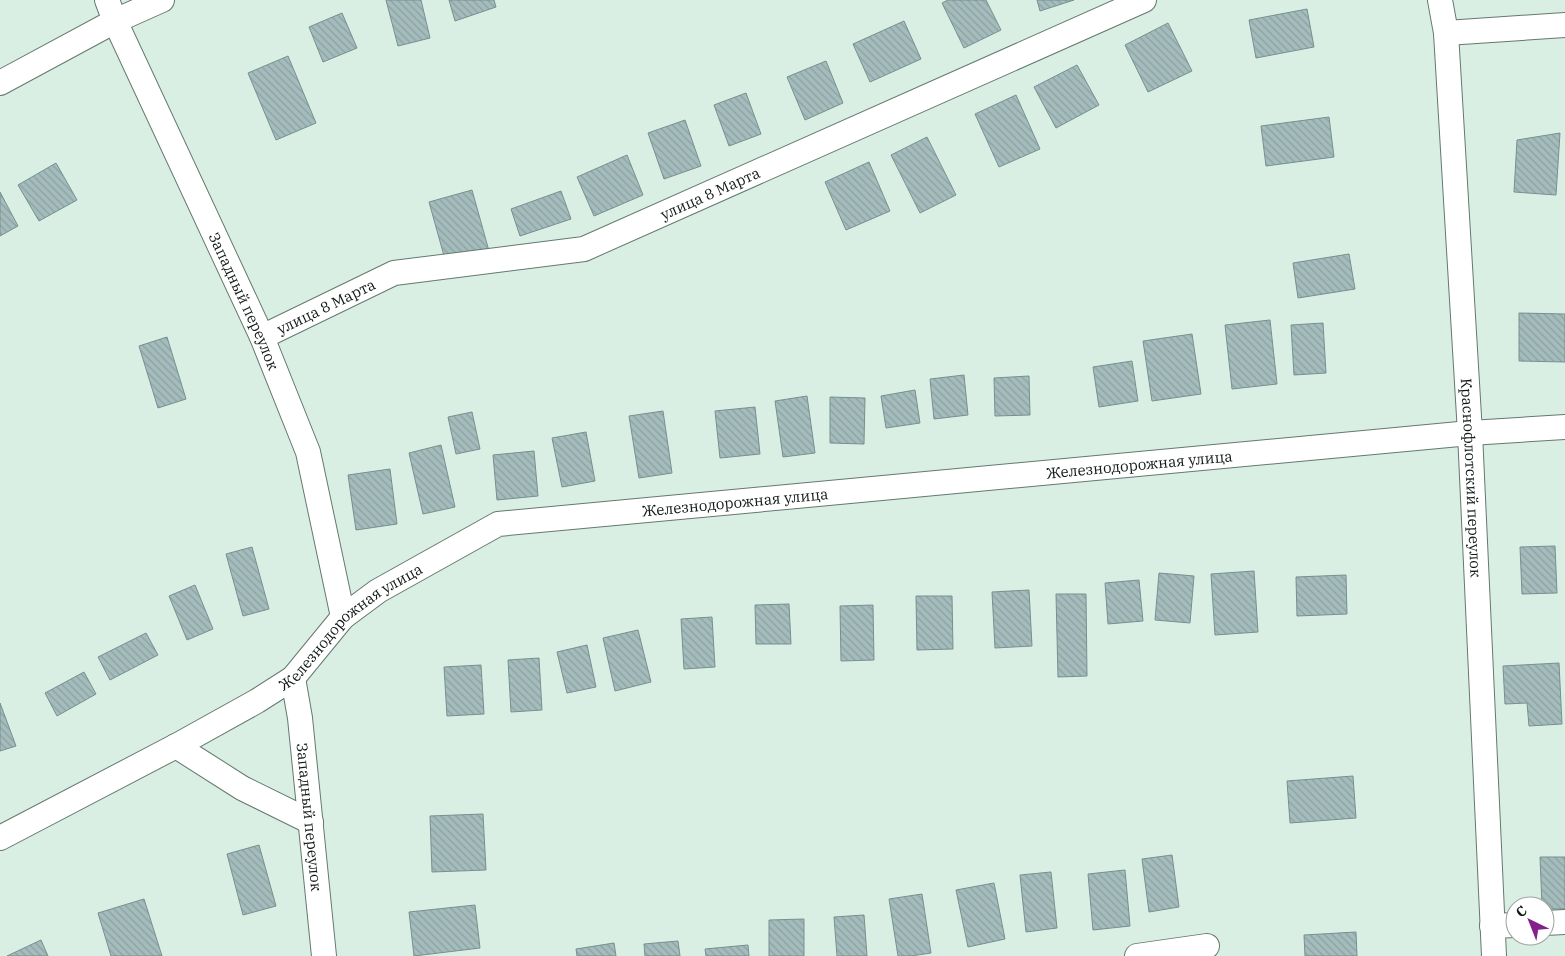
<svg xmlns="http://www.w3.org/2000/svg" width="1565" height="956" viewBox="0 0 1565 956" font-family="'IBM Plex Serif',serif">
<defs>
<pattern id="building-back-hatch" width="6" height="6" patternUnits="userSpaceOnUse" patternTransform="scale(1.25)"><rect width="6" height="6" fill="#a4bcbc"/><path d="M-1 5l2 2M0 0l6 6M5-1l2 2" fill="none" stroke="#8ca1a1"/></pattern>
</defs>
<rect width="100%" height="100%" fill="#d9efe4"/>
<g fill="url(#building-back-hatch)" stroke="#788f8f">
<path d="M386,0H421L430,38L398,46Z"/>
<path d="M449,0H494L496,7L455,21Z"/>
<path d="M948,0H986L1001,30L964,48L942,3Z"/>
<path d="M1037,0H1074L1040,11Z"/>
<path d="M1307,9L1314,47L1256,58L1249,20Z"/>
<path d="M342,13L357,48L323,62L309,27Z"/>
<path d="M904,21L921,59L870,82L853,44Z"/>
<path d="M1168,23L1192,71L1148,92L1125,45Z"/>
<path d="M288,56L316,123L276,140L248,73Z"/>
<path d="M826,61L843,103L805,120L787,77Z"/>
<path d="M1077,65L1099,105L1056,128L1034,87Z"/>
<path d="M746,93L761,134L729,146L714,105Z"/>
<path d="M1016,95L1040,149L999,167L975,114Z"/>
<path d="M1329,117L1334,157L1266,166L1261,126Z"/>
<path d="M685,120L701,166L664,179L648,133Z"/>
<path d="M1560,133L1556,195L1514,192L1517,140Z"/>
<path d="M927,137L956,195L920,213L891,155Z"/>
<path d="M627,155L643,195L594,216L577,177Z"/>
<path d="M869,162L890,211L846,230L825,182Z"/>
<path d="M56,163L77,200L39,221L18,185Z"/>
<path d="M472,190L489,251L446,263L429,202Z"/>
<path d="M561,191L571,219L520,236L511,209Z"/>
<path d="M0,192L18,226L0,236Z"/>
<path d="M1349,254L1355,289L1298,298L1293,263Z"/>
<path d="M1519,313L1565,314V362L1519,361Z"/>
<path d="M1270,320L1277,384L1232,389L1225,325Z"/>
<path d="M1323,323L1326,373L1294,375L1291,325Z"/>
<path d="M1192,334L1201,394L1152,401L1143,341Z"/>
<path d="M167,337L186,399L158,408L139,346Z"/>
<path d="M1132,361L1138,401L1099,407L1093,367Z"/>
<path d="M964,375L968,415L934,419L930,379Z"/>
<path d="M1029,376L1030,415L995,416L994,378Z"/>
<path d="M915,390L920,423L886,428L881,396Z"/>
<path d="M807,396L815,453L783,457L775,401Z"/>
<path d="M830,397L865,398L864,444L830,443Z"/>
<path d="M755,407L760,454L720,458L715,411Z"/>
<path d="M663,411L672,473L639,478L629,416Z"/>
<path d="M472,412L480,449L456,454L448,417Z"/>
<path d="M586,432L595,481L562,487L552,438Z"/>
<path d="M441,445L455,507L423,514L409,453Z"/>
<path d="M534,451L538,496L497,500L493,455Z"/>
<path d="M390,469L397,524L356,530L348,475Z"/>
<path d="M1555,546L1557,593L1522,594L1520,547Z"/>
<path d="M252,547L269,609L243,616L226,554Z"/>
<path d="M1254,571L1258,632L1215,635L1211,574Z"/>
<path d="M1159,573L1194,576L1190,623L1155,620Z"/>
<path d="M1346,575L1347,614L1297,616L1296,577Z"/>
<path d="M1139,580L1143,621L1108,624L1105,583Z"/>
<path d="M195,585L213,629L187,640L169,596Z"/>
<path d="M1029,590L1032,646L995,648L992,592Z"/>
<path d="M1056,594H1086L1087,676L1058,677Z"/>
<path d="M916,596H952L953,649L917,650Z"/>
<path d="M789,604L791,644H756L755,605Z"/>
<path d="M873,605L874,660L841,661L840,606Z"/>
<path d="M712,617L715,667L684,669L681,619Z"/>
<path d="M638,630L651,682L615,691L603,638Z"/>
<path d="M146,633L158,655L110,680L98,657Z"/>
<path d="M587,645L596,687L567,693L557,652Z"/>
<path d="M539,658L542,710L511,712L508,660Z"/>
<path d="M1559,663L1562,724L1529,726L1527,703L1505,704L1503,666Z"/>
<path d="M481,665L484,714L447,716L444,667Z"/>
<path d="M84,672L96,694L57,716L45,693Z"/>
<path d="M0,703L16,746L0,751Z"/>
<path d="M1353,776L1356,818L1290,823L1287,781Z"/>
<path d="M483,814L486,870L432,872L430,816Z"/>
<path d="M259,845L276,906L243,915L227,854Z"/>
<path d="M1172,855L1179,907L1149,912L1142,859Z"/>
<path d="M1540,857H1565V909H1545V906H1542Z"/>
<path d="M1125,870L1130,926L1093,930L1088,874Z"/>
<path d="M1051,872L1057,928L1026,932L1020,875Z"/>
<path d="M994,883L1005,939L968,947L956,890Z"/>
<path d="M922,894L931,953L911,956H898L889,899Z"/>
<path d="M144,899L162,956H111L98,913Z"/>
<path d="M475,905L480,948L414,956L409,912Z"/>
<path d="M864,915L867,956H837L834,917Z"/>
<path d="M804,919V956H769V920Z"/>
<path d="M1356,932L1357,956H1305L1304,935Z"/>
<path d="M41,940L48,956H7Z"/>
<path d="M678,941L680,956H645L644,944Z"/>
<path d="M614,943L616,956H577L576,949Z"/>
<path d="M748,945L749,956H706L705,949Z"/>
</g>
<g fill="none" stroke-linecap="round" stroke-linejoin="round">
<defs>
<g id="street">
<path id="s1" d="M107,0L115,21L262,337L308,452L343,617"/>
<path id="s2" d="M1440,0L1446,33L1470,433L1494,956"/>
<path d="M1446,33L1565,25"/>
<path d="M0,83L115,21L162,0"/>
<path id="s3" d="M262,337L394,273L584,249L1144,0"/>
<path id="s4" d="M293,678L300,718L324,956"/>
<path d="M176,746L242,788L311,822"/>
<path id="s5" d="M0,838L176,746L257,701L293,678L343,617L378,591L498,524L1470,433L1565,427"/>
<path d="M1545,923L1565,922"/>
<path d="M1492,926L1515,925"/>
<path d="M1137,956L1207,946"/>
</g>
</defs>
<use href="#street" stroke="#65786f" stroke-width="26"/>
<use href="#street" stroke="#fff" stroke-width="24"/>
</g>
<g text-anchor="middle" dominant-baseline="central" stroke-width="4" stroke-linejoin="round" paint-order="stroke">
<g font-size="15" fill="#111915" stroke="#fff">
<text stroke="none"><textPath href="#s3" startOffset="476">улица 8 Марта</textPath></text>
<text stroke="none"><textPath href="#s1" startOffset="331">Западный переулок</textPath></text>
<text stroke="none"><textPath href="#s3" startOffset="71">улица 8 Марта</textPath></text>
<text stroke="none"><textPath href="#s5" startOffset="1238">Железнодорожная улица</textPath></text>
<text stroke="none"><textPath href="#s2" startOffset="479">Краснофлотский переулок</textPath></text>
<text stroke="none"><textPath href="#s5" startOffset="832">Железнодорожная улица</textPath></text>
<text stroke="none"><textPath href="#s5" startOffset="412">Железнодорожная улица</textPath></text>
<text stroke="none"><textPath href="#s4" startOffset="140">Западный переулок</textPath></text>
</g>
</g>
<g transform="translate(1530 921) rotate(317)"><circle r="24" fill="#ffffff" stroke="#a0a3a1"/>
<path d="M0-4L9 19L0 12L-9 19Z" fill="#83218c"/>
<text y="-8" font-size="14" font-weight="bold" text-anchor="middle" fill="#111915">С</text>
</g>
</svg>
